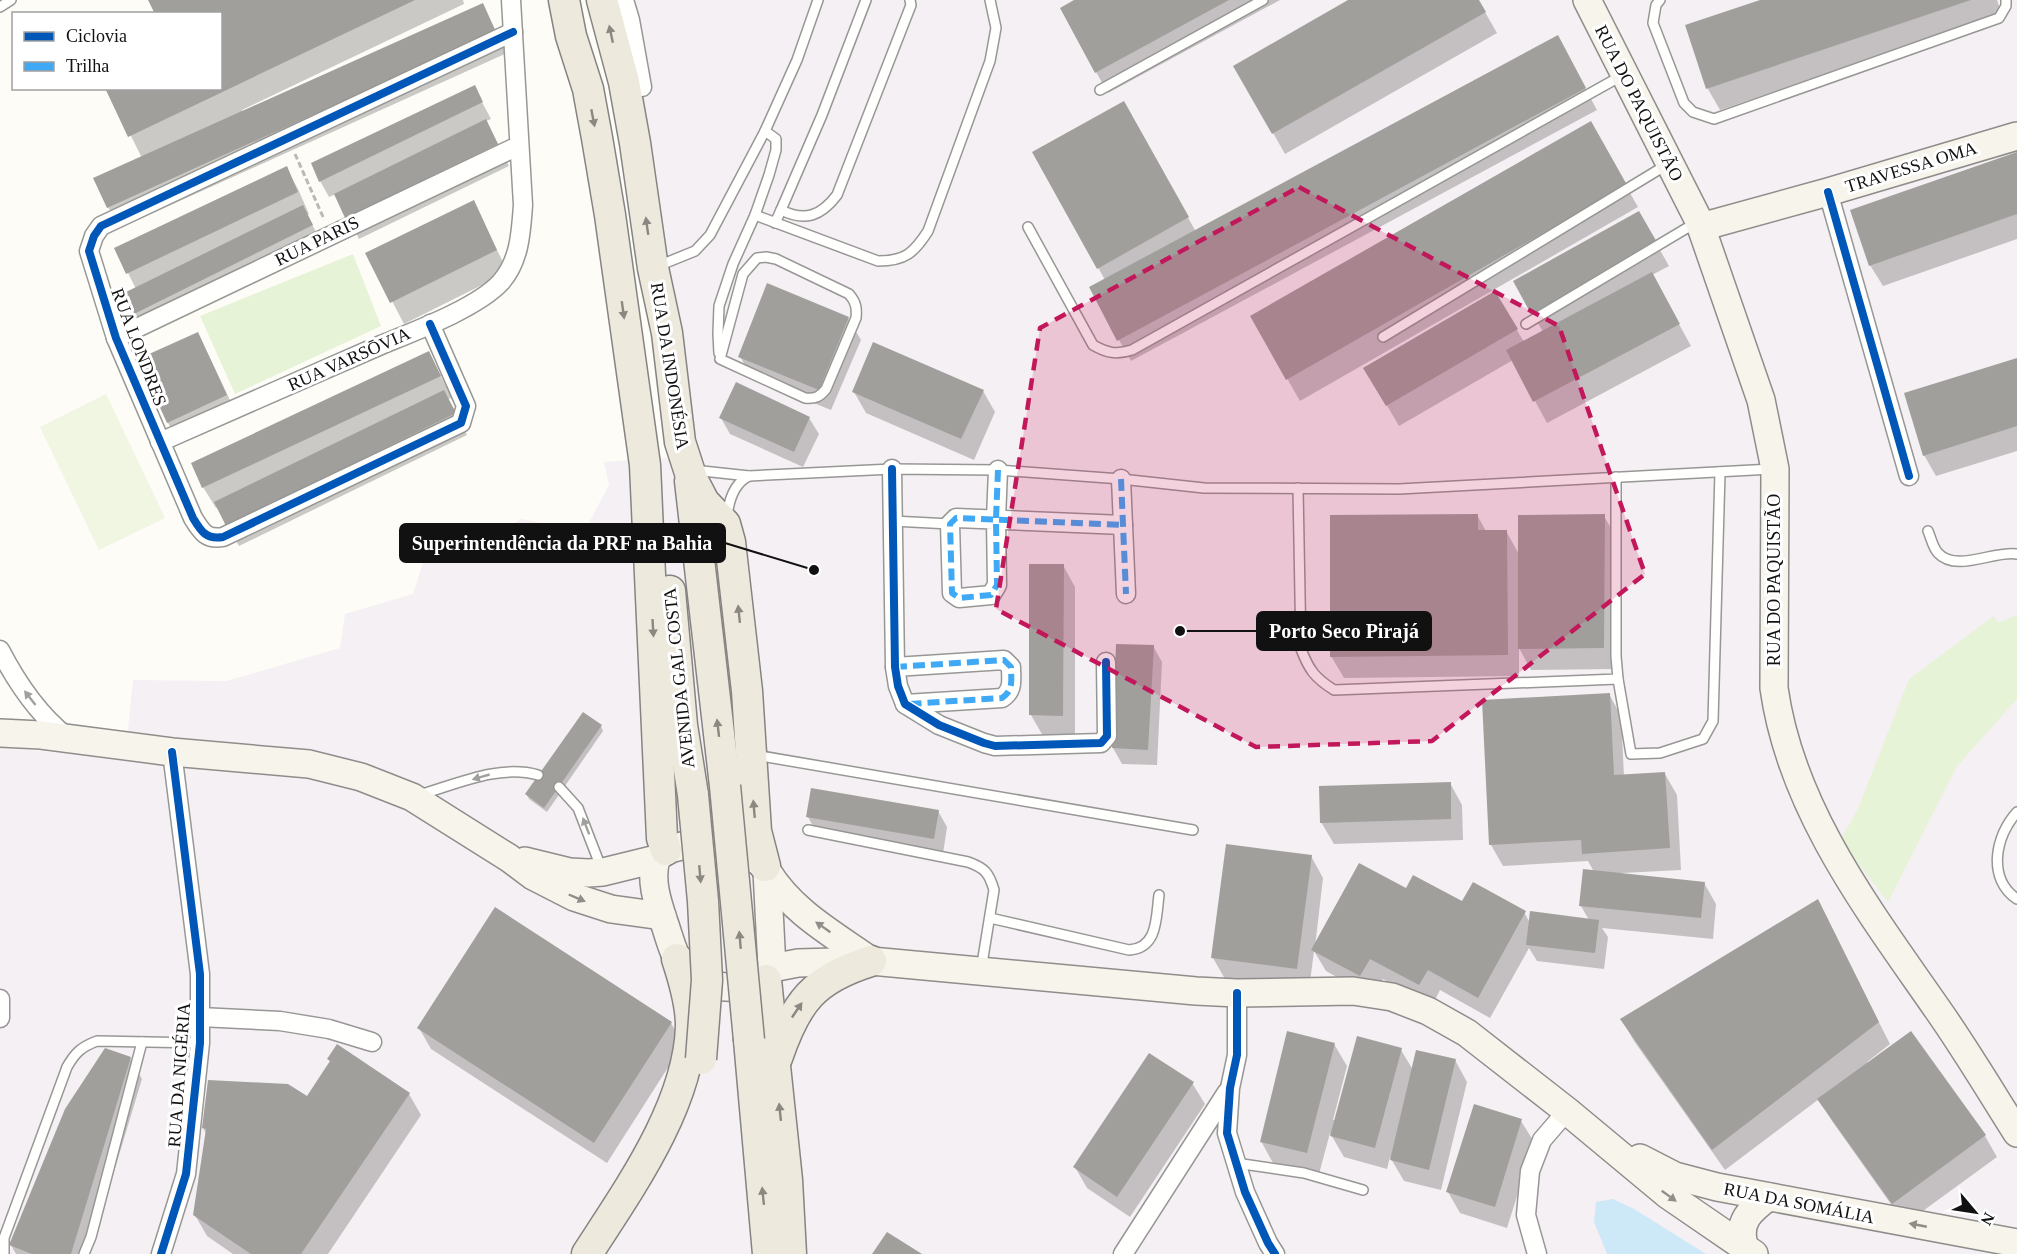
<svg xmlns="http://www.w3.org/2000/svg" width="2017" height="1254" viewBox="0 0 2017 1254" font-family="Georgia,serif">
<rect width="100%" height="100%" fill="#fdfcf7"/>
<path fill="#f5f0f3" d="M605,0H2017V1254H0V747L125,759L133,680L227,681L340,648L345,614L413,594L423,563L452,561L521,519L584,532L609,485L604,462L668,458L659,258Z"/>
<g fill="#e7f3d7">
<path d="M353,254L381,326L235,394L200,316Z"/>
<path d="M2017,615V699L1957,766L1888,902L1840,840L1857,811L1909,679L1994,616L1998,623Z"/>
</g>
<path fill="#f0f6e1" d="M106,394L165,518L99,550L40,427Z"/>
<path fill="#cde8f7" d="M1613,1199L1634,1209L1706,1254H1607L1594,1222L1596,1202Z"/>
<g fill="#0003">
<path d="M150,0H463L464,4L242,110L243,113L482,4L507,53L120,228L108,207L142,158L107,88H220V14Z"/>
<path d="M1077,0H1280L1108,93L1096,72Z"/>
<path d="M1351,0H1478L1497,33L1285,154L1235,66Z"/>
<path d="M1764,0H1997L2002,15L1720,110L1708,89L1687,26Z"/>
<path d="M1569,59L1597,110L1131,361L1119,340L1105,280L1035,153L1136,124L1196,232Z"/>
<path d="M474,87L491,119L486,121L509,166L359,239L336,194L329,197L320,181Z"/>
<path d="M1590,123L1638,207L1300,401L1252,317Z"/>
<path d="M2017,153V239L1883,286L1870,265Z"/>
<path d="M286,168L298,189L309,214L307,215L324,247L147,334L135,313L136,289L116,249Z"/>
<path d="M473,202L508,272L404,324L367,253Z"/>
<path d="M1651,234L1669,266L1652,275L1691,346L1547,423L1513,360L1399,426L1365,368L1495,293L1524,342L1543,332L1532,313Z"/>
<path d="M848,318L861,340L831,410L752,378L740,356Z"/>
<path d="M197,334L209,356L238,417L180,444L168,423L140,360Z"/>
<path d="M429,353L452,398L448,399L467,435L239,546L218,507L216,508L203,487Z"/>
<path d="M2017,360V451L1936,476L1924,455Z"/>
<path d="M983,391L995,412L974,460L866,413L854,392Z"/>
<path d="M721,418H809L819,434L803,467L730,434Z"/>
<path d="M1477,515L1486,531H1506L1519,554L1604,516L1616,537L1615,669L1531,670L1519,648V676L1344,678L1331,656Z"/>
<path d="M1063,565L1075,587V737L1043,736L1031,715Z"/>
<path d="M1153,646L1162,662L1157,765L1122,764L1113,748Z"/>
<path d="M1609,694L1621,716L1624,776L1665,774L1677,795L1681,870L1622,873V875L1704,883L1716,904L1713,939L1602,928L1608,937L1604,969L1537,961L1529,948L1490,1018L1440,990L1432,1006L1383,979L1373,997L1326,971L1314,951L1309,990L1225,979L1213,958L1311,856L1323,878L1315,947L1406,891L1463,903L1524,912L1530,923L1589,920L1581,906L1594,872L1588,861L1503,866L1491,845Z"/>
<path d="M601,726L603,731L547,812L529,799L527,795Z"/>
<path d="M1450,783L1462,805L1463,840L1334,844L1321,822Z"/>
<path d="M938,811L947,827L943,854L817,833L808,817Z"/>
<path d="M1818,902L1890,1044L1867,1062L1869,1064L1911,1033L1985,1136L1997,1157L1905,1224L1832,1121L1819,1099L1725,1170L1634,1041L1622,1020Z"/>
<path d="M671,1023L683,1044L607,1163L431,1049L419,1028Z"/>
<path d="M1334,1044L1347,1066L1333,1120H1336L1401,1050L1413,1070L1455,1060L1467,1082L1441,1190L1404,1181L1390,1157L1387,1169L1344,1157L1330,1133L1319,1174L1273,1163L1261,1141Z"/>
<path d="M130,1058L142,1079L89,1254H16L11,1245Z"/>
<path d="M329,1059L409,1094L421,1115L328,1254H233L207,1236L195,1215L207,1135L203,1128L307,1099L331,1063Z"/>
<path d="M1192,1083L1205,1104L1130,1217L1087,1188L1075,1167Z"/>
<path d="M1521,1121L1534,1142L1507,1228L1460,1213L1448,1192Z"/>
</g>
<g fill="#a19f9c">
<path d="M148,0H415L128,137L105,88H220V14H155Z"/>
<path d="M1074,0H1229L1095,73L1060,8Z"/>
<path d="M1348,0H1479L1486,12L1272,134L1233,66Z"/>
<path d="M1760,0H1971L1706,89L1685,25Z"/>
<path d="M483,3L496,32L107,208L93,178Z"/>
<path d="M1558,35L1586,88L1117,341L1089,287Z"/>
<path d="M475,85L483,102L319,182L311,163Z"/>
<path d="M1124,101L1189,217L1097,269L1032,152Z"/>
<path d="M486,119L498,144L345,218L334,194Z"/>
<path d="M1591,121L1627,185L1286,380L1250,316Z"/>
<path d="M2017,152V214L1869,266L1850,210Z"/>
<path d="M287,166L298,192L126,274L114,248Z"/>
<path d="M474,200L497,250L390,303L365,253Z"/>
<path d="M303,205L313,225L134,314L124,293Z"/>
<path d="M1639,211L1658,244L1531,314L1513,281Z"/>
<path d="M1652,272L1680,324L1533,402L1506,350Z"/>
<path d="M767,283L849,317L819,390L738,357Z"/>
<path d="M1495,291L1518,329L1386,406L1363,368Z"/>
<path d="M198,332L227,395L167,423L138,359Z"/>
<path d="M873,342L984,390L961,439L852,392Z"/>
<path d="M429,351L441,376L202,488L191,463Z"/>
<path d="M2017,358V426L1923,456L1904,393Z"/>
<path d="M736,382L810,417L794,452L719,418Z"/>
<path d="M444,390L456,413L226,526L214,502Z"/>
<path d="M1478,514V530H1507L1508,655L1330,657V515Z"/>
<path d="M1605,514L1604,648L1518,649V515Z"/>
<path d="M1029,564H1064L1063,716L1029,715Z"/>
<path d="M1116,644L1154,645L1148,750L1112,748Z"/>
<path d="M1610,693L1614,775L1665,772L1670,848L1582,854L1581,840L1489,845L1482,700Z"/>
<path d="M583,712L602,725L544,808L525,794Z"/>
<path d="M1451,782V819L1320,823L1319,786Z"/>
<path d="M811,788L939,810L934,839L806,817Z"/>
<path d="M1226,844L1312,855L1297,969L1211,958Z"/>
<path d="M1359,863L1406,888L1413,875L1462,901L1473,882L1526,911L1478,998L1428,970L1419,985L1370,959L1360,976L1311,950Z"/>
<path d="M1583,869L1705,882L1701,918L1579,906Z"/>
<path d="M1818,899L1879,1022L1712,1150L1620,1019Z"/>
<path d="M495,907L672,1022L594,1143L417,1028Z"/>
<path d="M1530,911L1599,920L1595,953L1526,945Z"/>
<path d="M1287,1031L1335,1043L1307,1153L1260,1142Z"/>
<path d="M1911,1031L1986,1135L1892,1204L1817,1099Z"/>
<path d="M1357,1036L1402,1048L1375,1148L1330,1136Z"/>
<path d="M337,1044L410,1093L301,1254H251L193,1215L206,1129L202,1128L208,1080L288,1084L307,1096L330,1061L327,1059Z"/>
<path d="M105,1048L131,1057L71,1254H32L9,1245L65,1109Z"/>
<path d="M1416,1050L1456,1059L1429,1170L1390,1160Z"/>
<path d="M1149,1053L1194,1082L1117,1197L1073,1167Z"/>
<path d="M1474,1104L1522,1119L1495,1207L1446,1192Z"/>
<path d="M887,1232L922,1254H872Z"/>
</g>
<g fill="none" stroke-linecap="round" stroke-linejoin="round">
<defs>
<g id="service">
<path d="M1660,0L1656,5L1653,23L1684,103L1693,112L1714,119L1999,18L2006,6V0"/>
<path d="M0,7L11,0"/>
<path d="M1100,90L1263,0"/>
<path d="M781,210L822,115L866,0"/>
<path d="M755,215L878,261C905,261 914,253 928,231L990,61L996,28L990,0"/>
<path d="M775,223L781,210C805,222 821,216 837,195L911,5L910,0"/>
<path d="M1028,227L1093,345C1107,353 1116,355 1132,350L1623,75"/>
<path d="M766,257L776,259L849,294C856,302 857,308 856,318L826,389C820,397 815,399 805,398L720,359L743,274L757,258Z"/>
<path d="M658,266L695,251L710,235L765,131L797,60L818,0"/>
<path d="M1526,324L1697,222"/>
<path d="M1383,337L1668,164"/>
<path d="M719,353L718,334L719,306L733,264L755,215L769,175L776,150V139L765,131"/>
<path d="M693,470L749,476L892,469L998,470L1121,479L1204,488L1399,489L1772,469"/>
<path d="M1298,488L1301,649C1309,670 1315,678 1334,690L1618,679L1616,656V477"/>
<path d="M727,516C729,500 734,483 749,476"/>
<path d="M893,521L950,524"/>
<path d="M1928,531C1931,538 1933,548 1938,553C1956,573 1995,550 2017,554"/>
<path d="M1618,679L1631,754L1660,753L1703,739L1713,721L1720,472"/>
<path d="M755,755L1193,830"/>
<path d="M559,787L578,808L602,870"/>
<path d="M419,795C457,784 499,764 538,775"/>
<path d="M2017,812C1995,836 1987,879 2017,899"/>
<path d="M808,830L968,862C985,868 989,873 994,890L981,970"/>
<path d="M990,918L1129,950C1158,948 1156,918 1159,895"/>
<path d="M1236,1163L1304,1173L1363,1190"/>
<path d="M4,1254V1238L67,1067C75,1053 81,1047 97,1041L200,1043"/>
<path d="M84,1254L91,1237L142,1042"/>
</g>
<g id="minor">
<path d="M624,0L630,20L642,87"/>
<path d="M1828,192L1909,476"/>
<path d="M430,324L466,406L461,423L223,537C206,540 201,531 193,518L116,338L89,251L94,236L101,226L513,32"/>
<path d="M116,338L518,146"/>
<path d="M160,442C233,410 307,377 381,345C415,331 477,308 501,282C520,260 521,232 523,205L511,0"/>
<path d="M892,469L895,667L898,686L905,704L939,725L984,743L995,746L1101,743L1107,736L1106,662"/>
<path d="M998,470L996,519L997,585L991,595L959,598L952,593L950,524L956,518L1123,525"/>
<path d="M1121,479L1126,594"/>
<path d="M0,650C17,683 38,714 67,737"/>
<path d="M895,667L1004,660L1011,667C1011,680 1014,690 1002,698L905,704"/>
<path d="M1237,993V1055L1230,1088L1227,1133L1245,1192L1268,1243L1275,1254"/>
<path d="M0,999V1018"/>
<path d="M200,1017L280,1021L329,1029L372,1042"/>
<path d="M161,1254L186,1174L200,1043V974L172,752"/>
<path d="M1123,1254L1227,1092"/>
<path d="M1537,1254L1526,1215L1530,1171L1542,1140L1567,1111"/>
</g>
<g id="secondary">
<path d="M1587,0L1699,221L1761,400L1775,469L1774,688C1791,810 1870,912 1938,1010C1966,1050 1991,1092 2017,1133"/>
<path d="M1701,227L1828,192L2017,136"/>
<path d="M0,733L41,735L172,752L309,764L361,777L412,797L509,858L533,876L574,897L611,909L662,916"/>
<path d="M525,861L570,872L588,873L603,872L656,859L666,850L701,841L715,842L742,850L765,866L767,871L772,968L766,980C755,982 745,985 734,987C715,989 685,975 676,956C671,946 668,933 664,922C657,901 650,880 656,859"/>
<path d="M767,871C792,912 833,934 871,961"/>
<path d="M772,968L798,963L871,961L1196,991L1237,993L1353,991L1392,997L1428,1011L1467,1033L1567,1111L1668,1195L1754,1254"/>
<path d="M1640,1158L1675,1176L1717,1187L2017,1243"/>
<path d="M1744,1245C1737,1221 1751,1210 1768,1197"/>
</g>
<g id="primary">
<path d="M564,0L571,36L588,89L597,138L610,215L645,465L662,838L666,850"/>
<path d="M602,0L624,82L635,143L653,268L667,333L680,442L692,479L704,502L725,524L730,542L747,691L756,831L765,866"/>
<path d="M690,481L725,786"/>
<path d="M670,591L682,725L693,795"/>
<path d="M766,980L787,1180L791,1254"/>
<path d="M749,1040L768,1254"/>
<path d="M777,1058C796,1002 813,979 871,961"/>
<path d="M587,1254C629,1189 689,1105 691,1026C691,1003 684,980 677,959"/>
</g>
</defs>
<use href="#service" stroke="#979795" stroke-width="12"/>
<use href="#minor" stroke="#979795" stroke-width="21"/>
<use href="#secondary" stroke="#8e8d8b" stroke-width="30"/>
<use href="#primary" stroke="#858482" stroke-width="33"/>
<path stroke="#b9b9b8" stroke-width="3" stroke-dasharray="6 3" stroke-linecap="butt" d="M295,154L324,219"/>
<use href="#service" stroke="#fffffe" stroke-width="9"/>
<use href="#minor" stroke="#fffffe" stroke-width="18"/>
<use href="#secondary" stroke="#f6f4eb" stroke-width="27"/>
<use href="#primary" stroke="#ede9dc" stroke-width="30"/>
<defs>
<g id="primary-bridge">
<path d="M725,786L749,1040"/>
<path d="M693,795L703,901L707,980L701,1059"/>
</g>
</defs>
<use href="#primary-bridge" stroke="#858482" stroke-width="33" stroke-linecap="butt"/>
<use href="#primary-bridge" stroke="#ede9dc" stroke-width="30"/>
<g stroke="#3fa9f5" stroke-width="6" stroke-dasharray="12 6" stroke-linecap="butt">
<path d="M998,470L996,519L997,585L991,595L959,598L952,593L950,524L956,518L1123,525"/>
<path d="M1121,479L1126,594"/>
<path d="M895,667L1004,660L1011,667C1011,680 1014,690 1002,698L908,704"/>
</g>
<defs>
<g id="cycleway">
<path d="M1828,192L1909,476"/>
<path d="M430,324L466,406L461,423L223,537C206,540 201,531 193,518L116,338L89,251L94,236L101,226L513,32"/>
<path d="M892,469L895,667L898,686L905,704L939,725L984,743L995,746L1101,743L1107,736L1106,662"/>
<path d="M1237,993V1055L1230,1088L1227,1133L1245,1192L1268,1243L1275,1254"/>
<path d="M161,1254L186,1174L200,1043V974L172,752"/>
</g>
</defs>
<use href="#cycleway" stroke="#fff" stroke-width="11"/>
<use href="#cycleway" stroke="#0057b8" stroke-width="8"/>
</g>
<defs><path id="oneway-solid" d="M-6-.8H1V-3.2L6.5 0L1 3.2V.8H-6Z" transform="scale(1.5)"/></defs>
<g fill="#8a8881">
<use href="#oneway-solid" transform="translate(611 34) rotate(-102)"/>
<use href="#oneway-solid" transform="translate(593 118) rotate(79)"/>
<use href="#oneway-solid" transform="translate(647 226) rotate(-98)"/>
<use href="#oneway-solid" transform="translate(623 310) rotate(82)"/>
<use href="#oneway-solid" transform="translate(739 614) rotate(-96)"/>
<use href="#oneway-solid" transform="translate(653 628) rotate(87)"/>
<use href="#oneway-solid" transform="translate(718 728) rotate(-97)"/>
<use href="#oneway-solid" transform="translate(754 809) rotate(-95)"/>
<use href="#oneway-solid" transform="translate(700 874) rotate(85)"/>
<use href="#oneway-solid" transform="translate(740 940) rotate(-95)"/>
<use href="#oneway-solid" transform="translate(797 1010) rotate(-56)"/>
<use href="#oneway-solid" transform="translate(780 1112) rotate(-96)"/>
<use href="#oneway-solid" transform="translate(763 1196) rotate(-96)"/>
</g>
<g fill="#a0a09f">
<use href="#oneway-solid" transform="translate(30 698) rotate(-128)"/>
<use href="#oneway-solid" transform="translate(481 777) rotate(164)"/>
<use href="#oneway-solid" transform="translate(586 826) rotate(-111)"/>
</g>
<g fill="#8f8e89">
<use href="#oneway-solid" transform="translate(577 898) rotate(23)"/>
<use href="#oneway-solid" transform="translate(823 927) rotate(-145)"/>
<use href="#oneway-solid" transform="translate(1669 1196) rotate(36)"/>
<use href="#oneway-solid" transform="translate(1918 1225) rotate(-169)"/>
</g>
<path fill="#c2185b" fill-opacity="0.2" stroke="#c2185b" stroke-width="4.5" stroke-dasharray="12 8" stroke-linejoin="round" d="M1299,187L1559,326L1645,574L1432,741L1256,747L996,609L1040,328Z"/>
<g text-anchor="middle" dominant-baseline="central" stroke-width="6" stroke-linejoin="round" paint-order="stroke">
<g font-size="18" fill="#111" stroke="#fff">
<text transform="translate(1639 103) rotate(63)">RUA DO PAQUISTÃO</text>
<text transform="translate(1911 167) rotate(-17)">TRAVESSA OMA</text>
<text transform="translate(317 241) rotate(-26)">RUA PARIS</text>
<text transform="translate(139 347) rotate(69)">RUA LONDRES</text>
<text transform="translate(349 359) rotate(-24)">RUA VARSŌVIA</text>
<text transform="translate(670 366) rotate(81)">RUA DA INDONÉSIA</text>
<text transform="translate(1774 580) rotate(-90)">RUA DO PAQUISTÃO</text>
<text transform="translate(679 678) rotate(-96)">AVENIDA GAL COSTA</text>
<text transform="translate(179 1075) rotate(-86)">RUA DA NIGÉRIA</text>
<text transform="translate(1799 1203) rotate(11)">RUA DA SOMÁLIA</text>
</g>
</g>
<path fill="none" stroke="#111" stroke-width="2" d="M814 570L725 543M1180 631L1257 631"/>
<g fill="#111" stroke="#fff" stroke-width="2">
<circle cx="814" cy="570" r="6"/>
<circle cx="1180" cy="631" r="6"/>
</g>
<g fill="#111" stroke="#111" stroke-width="2">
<rect x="400" y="524" width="325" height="38" rx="6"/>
<rect x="1257" y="612" width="174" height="38" rx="6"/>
</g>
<g font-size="20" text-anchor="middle" font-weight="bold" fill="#fff">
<text x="562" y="550">Superintendência da PRF na Bahia</text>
<text x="1344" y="638">Porto Seco Pirajá</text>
</g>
<rect x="12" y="12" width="210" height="78" fill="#ffffff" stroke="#a0a0a0" stroke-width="1.5"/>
<rect x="24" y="32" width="30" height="9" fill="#0057b8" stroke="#a0a0a0" stroke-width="1.5"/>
<text x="66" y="42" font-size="18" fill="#111111">Ciclovia</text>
<rect x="24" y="62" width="30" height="9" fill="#3fa9f5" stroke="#a0a0a0" stroke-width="1.5"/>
<text x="66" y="72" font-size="18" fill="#111111">Trilha</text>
<g transform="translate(1975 1212) rotate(119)" stroke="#ffffff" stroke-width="4.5" paint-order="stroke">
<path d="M0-4.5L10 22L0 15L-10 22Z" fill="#111111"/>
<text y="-9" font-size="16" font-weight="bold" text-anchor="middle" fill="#111111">N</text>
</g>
</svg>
